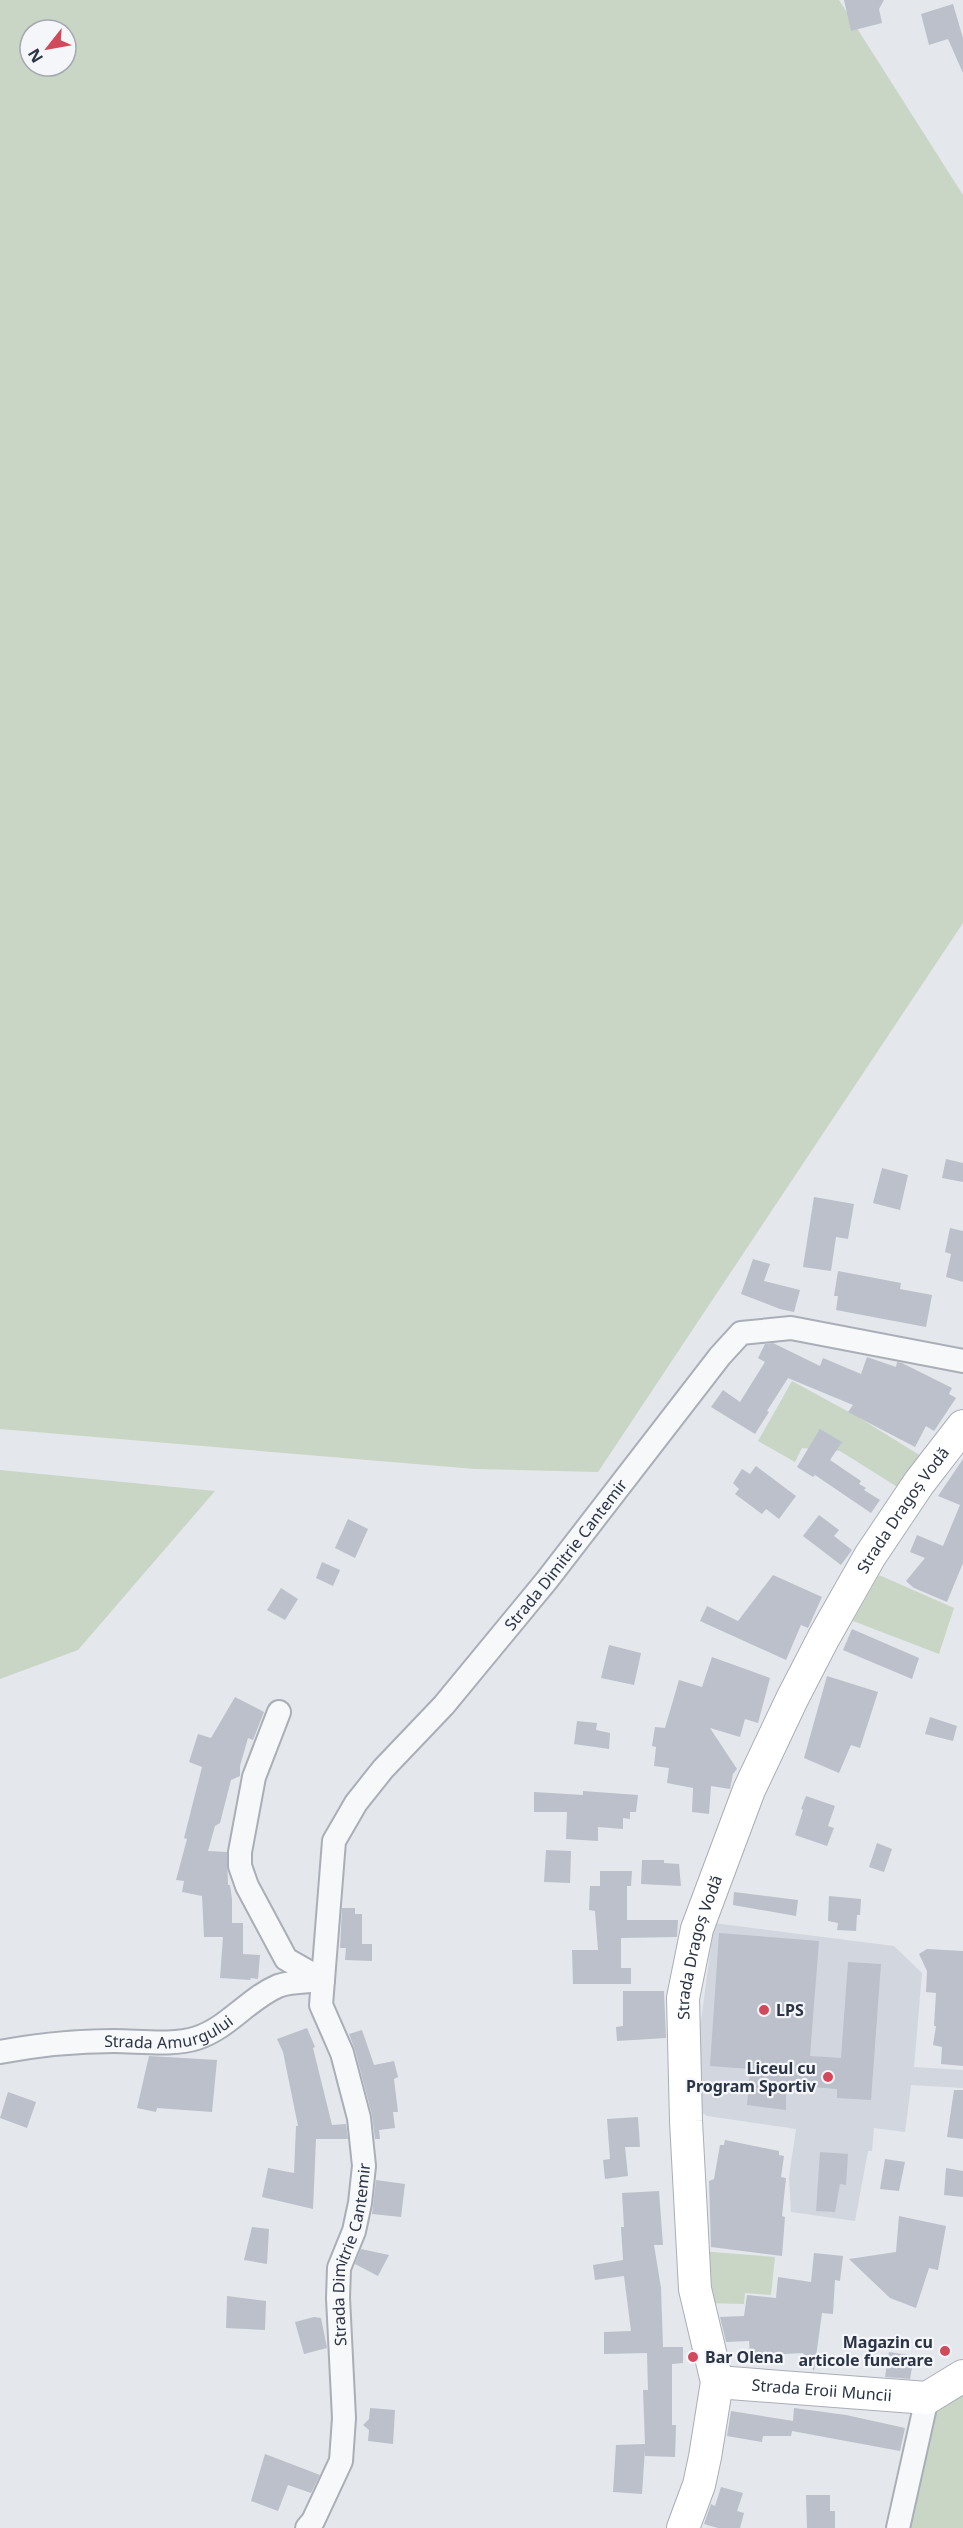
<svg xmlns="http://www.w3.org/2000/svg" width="963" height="2528" viewBox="0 0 963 2528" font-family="'Noto Sans',sans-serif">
<rect width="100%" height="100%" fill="#e4e7ec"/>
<path fill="#d2d6de" d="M714,1923L894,1946L922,1973L914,2067L963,2070V2088L911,2085L905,2132L874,2128L872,2151H868L855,2221L791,2212L789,2177L796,2129L707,2116L690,2104Z"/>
<g fill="#c9d6c5" fill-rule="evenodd">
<path d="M0,0H839L963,195V923L598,1472L475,1469L0,1429ZM30,30H66V66H30Z"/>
<path d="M792,1381L858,1417L921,1456L899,1488L840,1451L802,1448L795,1462L758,1441Z"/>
<path d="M0,1470L215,1491L78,1650L0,1679Z"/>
<path d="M879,1575L954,1608L939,1654L853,1621Z"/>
<path d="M700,2251L775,2257L771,2295L745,2293L744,2304L706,2303Z"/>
<path d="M963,2390V2528H910L936,2406Z"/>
</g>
<g fill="#bbc0ca">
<path d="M844,0H884L879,9L882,23L851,31Z"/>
<path d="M953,4L963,38V73L948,39L929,45L921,14Z"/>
<path d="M946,1159L963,1163V1182L942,1178Z"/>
<path d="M882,1168L908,1175L900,1210L873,1203Z"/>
<path d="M814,1197L854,1204L848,1239L836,1237L831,1271L803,1267Z"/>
<path d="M950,1228L963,1231V1282L946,1277L951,1254L945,1252Z"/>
<path d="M753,1259L770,1264L764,1281L800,1290L794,1312L780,1309L741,1294Z"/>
<path d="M838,1271L901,1283L900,1289L932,1295L926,1327L836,1310L838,1296H834Z"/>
<path d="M773,1343L820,1366L823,1358L861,1374L867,1357L896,1367L897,1362L902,1363L952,1388L949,1394L956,1398L934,1431L926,1426L915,1447L848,1412L853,1405L788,1378L767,1411L769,1412L755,1434L711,1407L723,1390L740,1402L765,1362L758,1358L765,1344Z"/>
<path d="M820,1429L842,1442L830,1460L861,1481L859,1484L866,1488L864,1490L880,1500L871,1513L815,1475L813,1477L797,1467Z"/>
<path d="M963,1459V1563L947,1602L914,1588L906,1581L925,1558L910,1552L917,1535L943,1546L960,1505L938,1496Z"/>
<path d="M756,1466L796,1496L779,1519L766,1509L762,1514L735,1494L739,1489L733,1483L742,1469L750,1474Z"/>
<path d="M819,1515L839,1530L834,1536L852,1550L841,1565L803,1536Z"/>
<path d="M348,1519L368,1529L355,1558L335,1548Z"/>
<path d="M322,1562L340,1570L333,1586L316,1578Z"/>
<path d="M773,1575L822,1597L808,1628L801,1625L786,1660L700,1621L707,1606L738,1621Z"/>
<path d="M281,1588L298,1599L285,1620L267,1610Z"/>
<path d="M852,1629L919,1658L912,1679L843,1650Z"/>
<path d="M609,1645L641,1653L634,1685L601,1678Z"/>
<path d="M712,1657L770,1678L758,1723L745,1719L740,1737L710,1728L737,1769L733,1774L730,1789L711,1786L709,1814L692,1812L693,1788L667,1783L669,1768L654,1766L656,1747L652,1746L655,1727L665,1728L679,1680L702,1687Z"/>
<path d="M827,1676L878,1692L860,1748L851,1745L839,1773L804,1758Z"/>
<path d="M235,1697L264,1712L253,1740L248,1738L240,1766V1776L231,1780L220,1823L215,1826L208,1851L227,1852L228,1885H230L232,1899V1923H243V1954L260,1955L258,1979L251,1978L250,1980L220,1978L223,1937H204L202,1896L182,1892L184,1881L176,1880L187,1839L184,1838L202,1767L189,1762L198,1734L211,1738Z"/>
<path d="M930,1717L957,1726L953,1741L925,1734Z"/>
<path d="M577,1721L597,1723L596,1730L610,1733L609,1749L574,1744Z"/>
<path d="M583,1791L638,1795L636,1812H630V1819L623,1818V1829L598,1827V1841L566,1839L567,1812H534V1792L583,1795Z"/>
<path d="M806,1796L835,1806L828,1826L834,1828L827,1846L795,1835L803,1810L801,1809Z"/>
<path d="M877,1843L892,1849L884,1872L869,1867Z"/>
<path d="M546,1850L571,1851L570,1883L544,1882Z"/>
<path d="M642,1860H664V1863L679,1864L681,1886L641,1884Z"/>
<path d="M600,1871H632L631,1886H627V1920H678L677,1937L621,1938V1968H631V1984H573L572,1950H598L595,1911L589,1910L590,1886H600Z"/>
<path d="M734,1892L798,1900L796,1916L733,1905Z"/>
<path d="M829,1896L861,1899L860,1915H857L856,1931L837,1930L838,1923L828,1921Z"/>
<path d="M342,1908H355V1914H362V1944H372V1961L345,1960L346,1948H340Z"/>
<path d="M719,1933L819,1941L810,2056L841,2058L848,1962L881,1964L871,2100L837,2098V2089L786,2085V2110L747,2105L750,2069L710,2066Z"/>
<path d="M927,1949L963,1951V2066L941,2064L942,2047L933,2045L936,2026H934L936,1993L926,1992L927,1971L919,1954Z"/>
<path d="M623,1991H664L666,2038L617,2041L616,2027L623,2026Z"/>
<path d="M307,2028L315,2047L313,2048L332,2125L346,2124L348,2139H316L313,2209L262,2197L268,2168L294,2173L296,2126H298L283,2052L277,2039Z"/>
<path d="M362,2030L374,2065L394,2061L398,2077L394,2079L398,2112H393L395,2128L379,2130L380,2139H375L372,2115L355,2050L349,2034Z"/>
<path d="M149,2056L217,2060L212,2112L157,2108L156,2112L137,2108Z"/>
<path d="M954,2090H963V2139L947,2137Z"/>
<path d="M8,2092L36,2102L27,2128L0,2118Z"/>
<path d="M638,2117L640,2147H625L628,2176L605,2179L603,2160L610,2159L607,2119Z"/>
<path d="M725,2140L779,2151V2155L784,2156L781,2177L786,2178L782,2216L785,2217L782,2256L711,2247L709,2181L714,2179L720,2145H724Z"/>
<path d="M820,2152L848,2154L846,2185L840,2184L835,2212L816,2211Z"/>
<path d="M885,2159L905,2162L899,2191L880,2189Z"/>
<path d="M946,2168L963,2171V2197L944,2195Z"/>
<path d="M376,2180L405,2184L401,2217L372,2214Z"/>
<path d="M659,2191L663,2245H654L661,2288L663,2347H683V2363L672,2364V2425H676L675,2457L645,2456V2449L642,2494L613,2492L616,2445L645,2444L643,2390H648L647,2353L604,2354V2332L631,2331L624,2276L595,2280L593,2265L623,2260L621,2227H624L622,2193Z"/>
<path d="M899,2216L946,2226L938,2270L929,2268L916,2308L890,2298L849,2259L896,2252Z"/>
<path d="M252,2227L269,2229L267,2264L244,2260Z"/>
<path d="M361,2249L389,2255L378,2276L355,2264Z"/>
<path d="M814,2253L843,2256L840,2281L835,2280L833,2314L822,2313L814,2371L803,2353L750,2356L749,2341L726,2342L720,2317L744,2316L747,2295L776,2298L778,2277L811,2282Z"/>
<path d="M227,2296L266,2301L265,2330L226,2328Z"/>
<path d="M314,2317L321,2318L327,2348L304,2354L295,2322Z"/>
<path d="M889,2352L914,2356L910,2379L885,2377Z"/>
<path d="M370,2408L395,2410L393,2444L368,2441L369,2430L363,2425L369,2419Z"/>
<path d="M794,2408L846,2415L905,2428L900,2451L792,2431L791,2436H763L762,2442L727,2436L731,2411L793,2421Z"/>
<path d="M265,2454L320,2475L311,2493L288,2485L278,2511L251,2501Z"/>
<path d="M721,2487L743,2493L737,2511L744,2513L740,2528H718L704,2524L711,2504L715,2506Z"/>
<path d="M806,2495H830V2511H835V2528H807Z"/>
</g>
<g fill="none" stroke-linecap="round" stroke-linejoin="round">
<defs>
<g id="street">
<path d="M279,1712L254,1777L240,1852V1866L247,1886L286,1959L323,1980"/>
<path id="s1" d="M0,2052C37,2045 77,2041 114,2041C139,2041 173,2046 197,2038C228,2028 248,1999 278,1986C291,1981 310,1982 323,1980"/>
<path id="s2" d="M307,2528L313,2521L341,2461L344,2418L338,2298L339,2268L354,2231L360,2203L364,2166L359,2118L342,2053L321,2005L334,1841L356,1803L383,1769L444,1705L547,1580L720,1356L741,1333L791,1328L963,1361"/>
<path d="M898,2528L927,2398"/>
</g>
<g id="secondary">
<path id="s3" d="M717,2382L927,2398L963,2376"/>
<path id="s4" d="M683,2528L699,2485L705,2457L717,2382L695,2289L686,2121L683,1998L697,1929L749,1790L792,1699L824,1637L870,1556L919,1483L963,1426"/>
</g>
</defs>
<use href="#street" stroke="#a9aeb7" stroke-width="26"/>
<use href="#secondary" stroke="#a9aeb7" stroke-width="34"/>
<use href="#street" stroke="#f7f8fa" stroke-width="22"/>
<use href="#secondary" stroke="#fff" stroke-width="32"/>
</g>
<g fill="#d1495b" stroke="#f4f6f9" stroke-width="2">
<circle cx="764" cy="2010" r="6"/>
<circle cx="828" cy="2077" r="6"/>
<circle cx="945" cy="2351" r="6"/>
<circle cx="693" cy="2357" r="6"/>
</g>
<g text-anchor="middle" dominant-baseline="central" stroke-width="4.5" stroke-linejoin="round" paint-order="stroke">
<g font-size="16" fill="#2b3445" stroke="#f4f6f9">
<text stroke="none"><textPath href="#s4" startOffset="1076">Strada Dragoș Vodă</textPath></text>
<text stroke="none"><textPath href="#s2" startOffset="1076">Strada Dimitrie Cantemir</textPath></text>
<text stroke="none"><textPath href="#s4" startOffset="590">Strada Dragoș Vodă</textPath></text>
<text stroke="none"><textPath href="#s1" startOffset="171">Strada Amurgului</textPath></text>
<text stroke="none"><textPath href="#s2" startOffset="284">Strada Dimitrie Cantemir</textPath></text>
<text stroke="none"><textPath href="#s3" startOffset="105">Strada Eroii Muncii</textPath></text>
</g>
<g font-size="16" font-weight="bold" fill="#2b3445" stroke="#f4f6f9" text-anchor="start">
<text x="776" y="2010">LPS</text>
<text x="816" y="2068" text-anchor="end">Liceul cu<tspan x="816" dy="18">Program Sportiv</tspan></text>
<text x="933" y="2342" text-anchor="end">Magazin cu<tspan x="933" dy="18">articole funerare</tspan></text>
<text x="705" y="2357">Bar Olena</text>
</g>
</g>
<g transform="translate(48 48) rotate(239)"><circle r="28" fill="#f4f6f9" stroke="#a4a8b1" stroke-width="1.5"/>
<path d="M0-4.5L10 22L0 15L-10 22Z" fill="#d1495b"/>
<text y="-9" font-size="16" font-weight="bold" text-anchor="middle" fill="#2b3445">N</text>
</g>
</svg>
